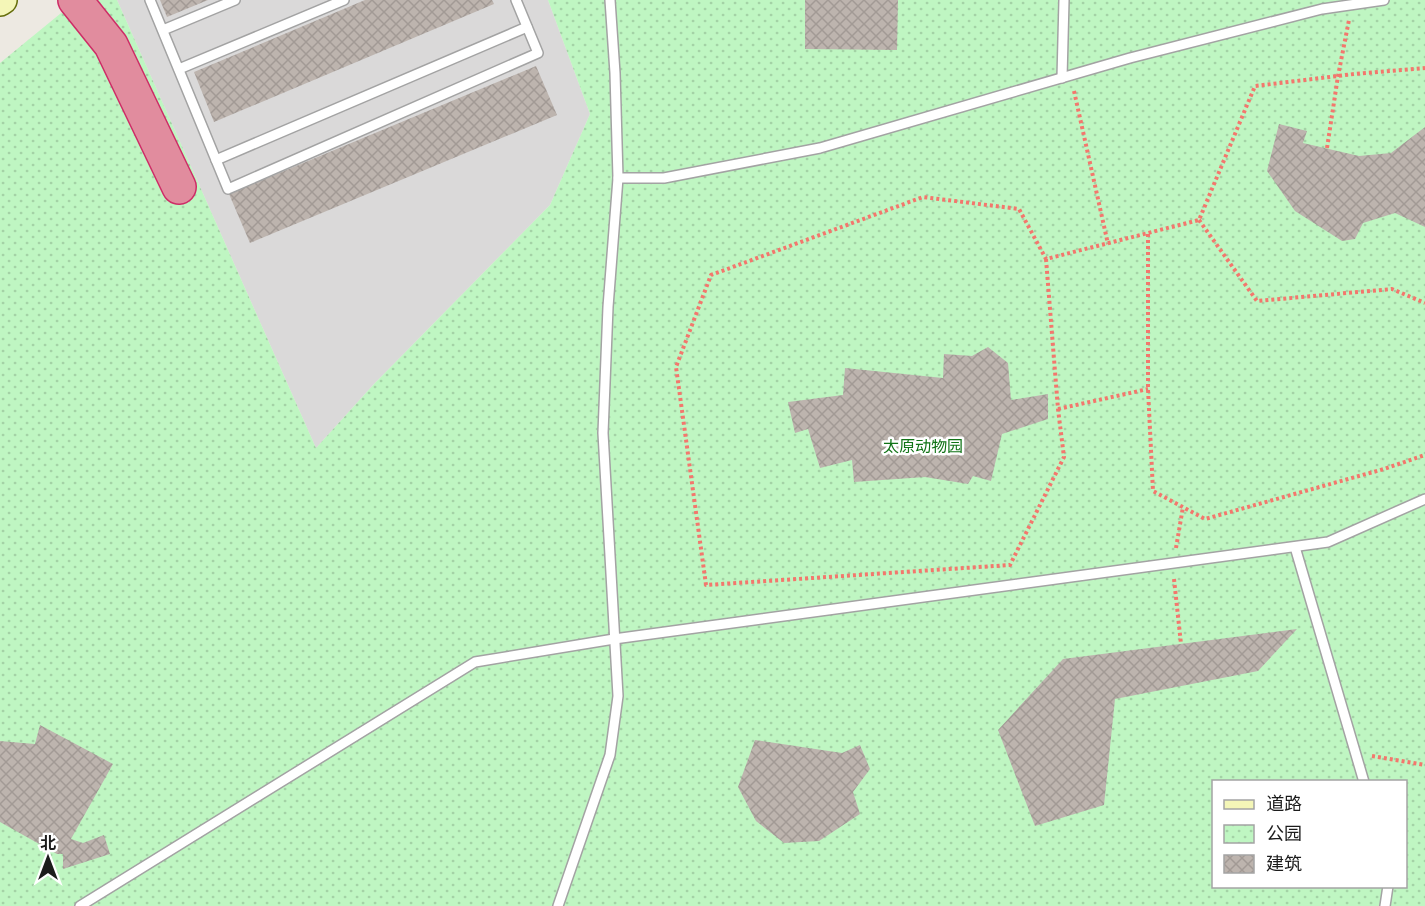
<svg xmlns="http://www.w3.org/2000/svg" width="1425" height="906" viewBox="0 0 1425 906" font-family="Lato,'Noto Sans SC',sans-serif">
<defs>
<pattern id="park-dots" width="8" height="8" patternUnits="userSpaceOnUse" patternTransform="scale(1.5)"><rect width="8" height="8" fill="#bff6c2"/><path d="M2 2h.1M6 6h.1" fill="none" stroke="#a4d2a6" stroke-width="1.8" stroke-linecap="round"/></pattern>
<pattern id="building-cross-hatch" width="8" height="8" patternUnits="userSpaceOnUse" patternTransform="scale(1.5)"><rect width="8" height="8" fill="#bdb4ae"/><path d="M0 0l8 8M0 8l8-8" fill="none" stroke="#a29a95"/></pattern>
</defs>
<rect width="100%" height="100%" fill="#ede9e2"/>
<path fill="#dad9d9" d="M117,0H548L590,114L550,205L374,384L316,448Z"/>
<path fill="url(#park-dots)" fill-rule="evenodd" d="M77,0H117L316,448L374,384L550,205L590,114L548,0H1425V906H0V63ZM1214,782H1406V886H1214Z"/>
<g fill="url(#building-cross-hatch)">
<path d="M160,0H208L167,17Z"/>
<path d="M365,0H492L494,4L214,122L194,72Z"/>
<path d="M805,0H898L897,50L805,49Z"/>
<path d="M536,66L557,115L250,243L229,194Z"/>
<path d="M1279,124L1307,131L1303,143L1359,156L1391,153L1425,127V227L1395,213L1363,223L1355,239L1342,241L1295,211L1267,171Z"/>
<path d="M988,347L1008,363L1011,400L1048,394V419L1002,434L991,481L973,476L968,484L925,477L854,482L852,460L820,468L808,429L795,433L788,402L843,395L845,368L943,378L944,354L972,356Z"/>
<path d="M1297,629L1258,671L1115,699L1104,805L1035,826L998,730L1063,659Z"/>
<path d="M40,725L113,764L71,839L83,843L104,835L110,854L63,869V854H57L0,822V741L35,744Z"/>
<path d="M755,740L842,753L860,745L870,769L853,792L860,814L819,841L784,843L756,821L738,787Z"/>
</g>
<g fill="none" stroke-linecap="round" stroke-linejoin="round">
<defs>
<g id="lane">
<path d="M150,0L228,189L538,53L516,0"/>
<path d="M163,30L235,0"/>
<path d="M179,69L344,0"/>
<path d="M1062,78L1064,0"/>
<path d="M216,160L527,27"/>
<path d="M618,178H664L820,148L1130,58L1322,9L1384,0"/>
<path d="M1295,547L1364,782"/>
<path d="M80,906L475,662L614,639L1328,542L1425,499"/>
<path d="M558,906L610,755L618,696L603,433L608,307L618,178L615,73L610,0"/>
<path d="M1385,906L1388,886"/>
</g>
<path id="secondary" d="M0,2L3,0"/>
<path id="highway" d="M75,0L111,45L179,187"/>
</defs>
<use href="#lane" stroke="#a3a3a3" stroke-width="12"/>
<use href="#secondary" stroke="#646c0a" stroke-width="30"/>
<use href="#highway" stroke="#ce2c67" stroke-width="36"/>
<g stroke="#f3776d" stroke-width="4" stroke-dasharray="3 3" stroke-linecap="butt">
<path d="M1074,91L1108,244"/>
<path d="M1327,148L1338,76L1349,20"/>
<path d="M1199,220L1257,301L1392,289L1425,303"/>
<path d="M1148,234V389L1153,491L1205,519L1384,469L1425,455"/>
<path d="M1046,259L1058,409L1064,457L1010,565L706,585L676,367L711,275L923,197L1019,209L1046,259L1199,220L1255,86L1354,74L1425,68"/>
<path d="M1058,409L1148,389"/>
<path d="M1176,548L1183,507"/>
<path d="M1174,579L1181,644"/>
<path d="M1372,756L1425,765"/>
</g>
<use href="#lane" stroke="#fff" stroke-width="9"/>
<use href="#secondary" stroke="#f4f6b7" stroke-width="27"/>
<use href="#highway" stroke="#e18c9e" stroke-width="33"/>
</g>
<g text-anchor="middle" dominant-baseline="central" stroke-width="5" stroke-linejoin="round" paint-order="stroke">
<g font-size="16" fill="#107316" stroke="#fff">
<text x="923" y="445">太原动物园</text>
</g>
</g>
<rect x="1212" y="780" width="195" height="108" fill="#ffffff" stroke="#a4a4a4" stroke-width="1.5"/>
<rect x="1224" y="800" width="30" height="9" fill="#f4f6b7" stroke="#a4a4a4" stroke-width="1.5"/>
<text x="1266" y="810" font-size="18" fill="#1c1c1c">道路</text>
<rect x="1224" y="825" width="30" height="18" fill="url(#park-dots)" stroke="#a4a4a4" stroke-width="1.5"/>
<text x="1266" y="840" font-size="18" fill="#1c1c1c">公园</text>
<rect x="1224" y="855" width="30" height="18" fill="url(#building-cross-hatch)" stroke="#a4a4a4" stroke-width="1.5"/>
<text x="1266" y="870" font-size="18" fill="#1c1c1c">建筑</text>
<g transform="translate(48 858)" stroke="#ffffff" stroke-width="4.5" paint-order="stroke">
<path d="M0-4.5L10 22L0 15L-10 22Z" fill="#1c1c1c"/>
<text y="-9" font-size="16" font-weight="bold" text-anchor="middle" fill="#1c1c1c">北</text>
</g>
</svg>
